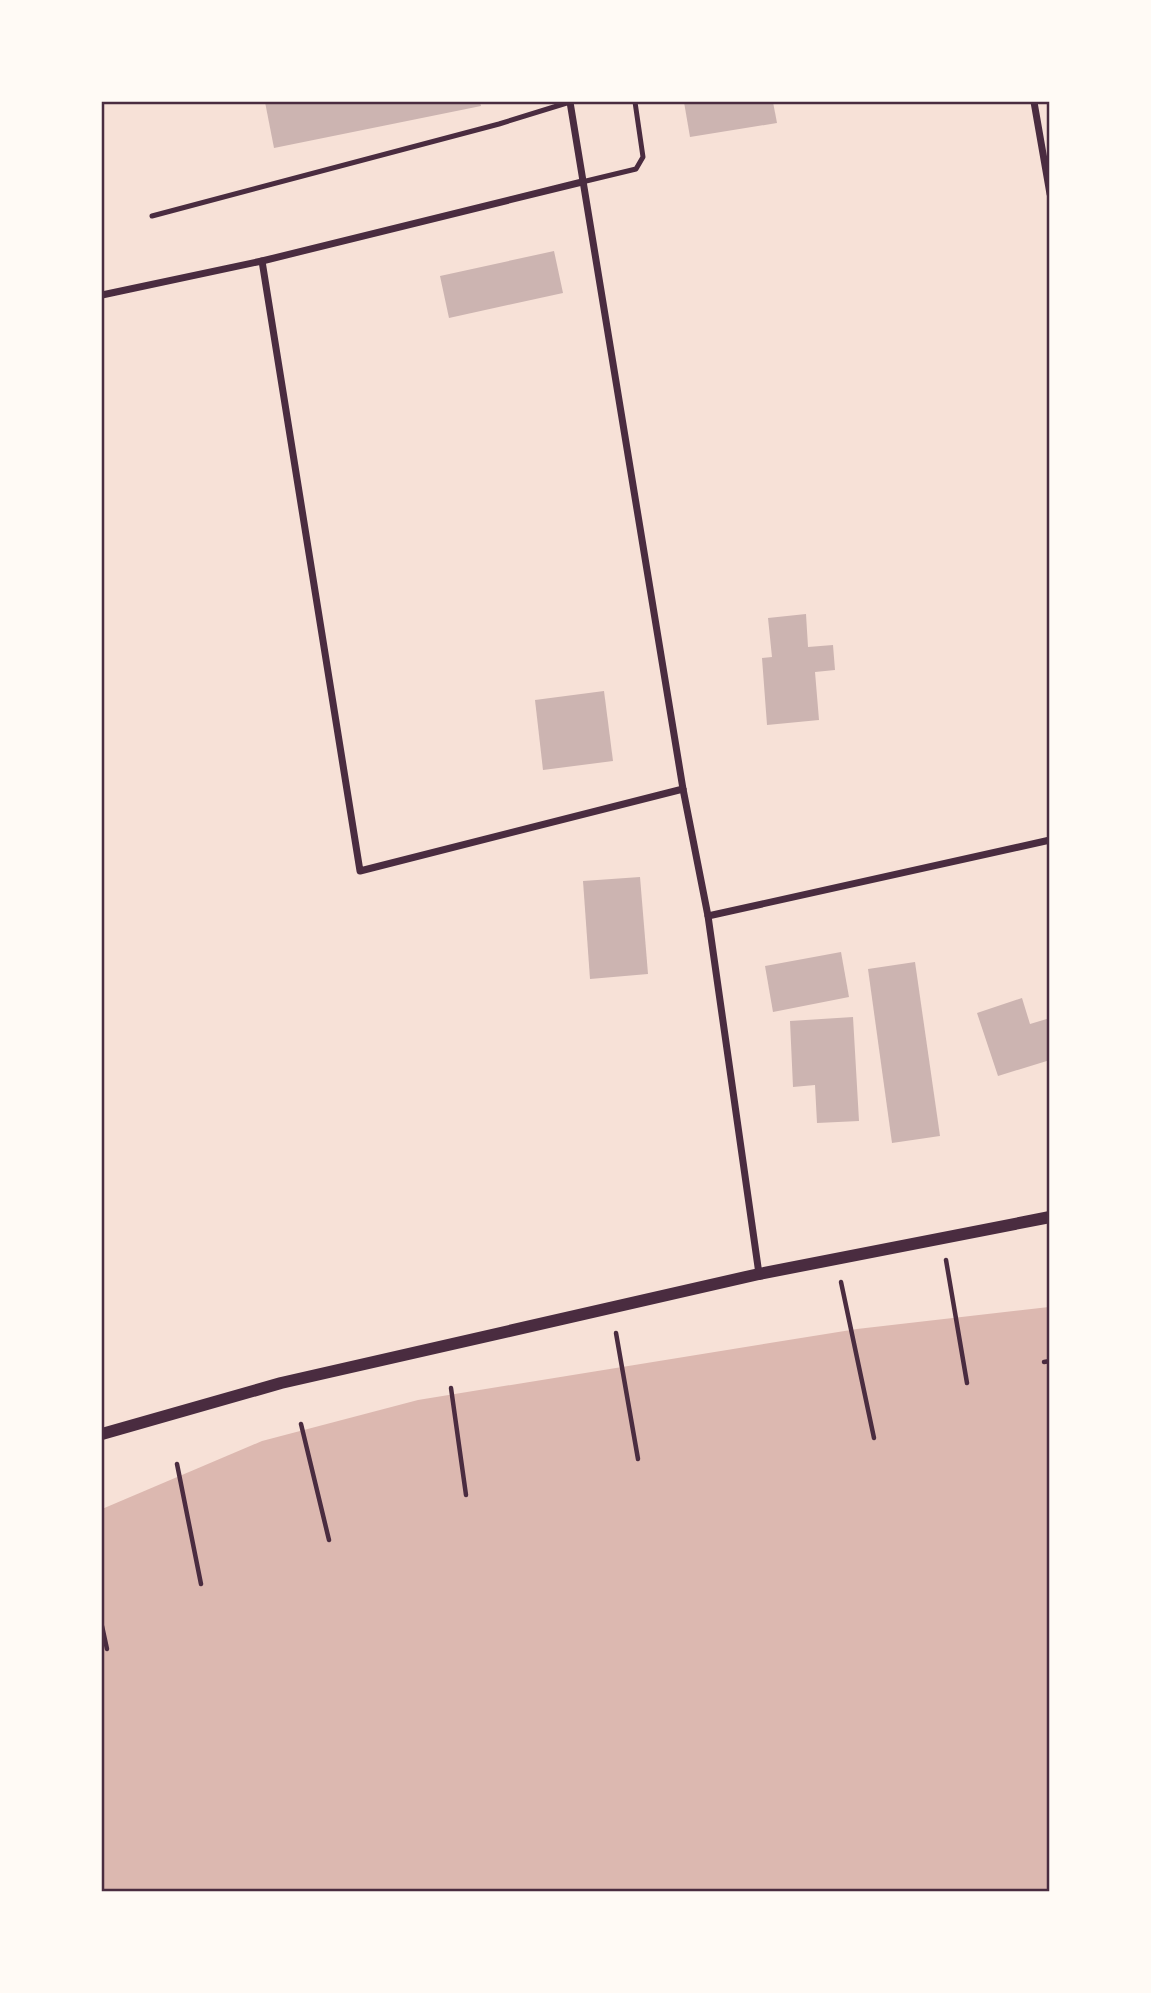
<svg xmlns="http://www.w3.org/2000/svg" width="1151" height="1993" viewBox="0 0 1151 1993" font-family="Overpass,sans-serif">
<rect width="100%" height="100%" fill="#f7e1d7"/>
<path fill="#dcb8b0" d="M1049,1307V1891L102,1892V1509L262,1441L418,1400L857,1329Z"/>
<g fill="#ccb4b1">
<path d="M265,102H480L481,106L274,148Z"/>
<path d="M684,102H773L777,123L690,137Z"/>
<path d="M554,251L563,293L449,318L440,276Z"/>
<path d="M806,614L808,647L833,645L835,670L815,672L819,720L767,725L762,658L772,657L768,618Z"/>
<path d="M604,691L613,761L543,770L535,700Z"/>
<path d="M640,877L648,974L590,979L583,881Z"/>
<path d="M841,952L849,997L773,1012L765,966Z"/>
<path d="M915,962L940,1136L892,1143L868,969Z"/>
<path d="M1022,998L1030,1024L1050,1018V1060L998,1076L977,1013Z"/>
<path d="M853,1017L859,1121L817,1123L815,1085L793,1087L790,1021Z"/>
</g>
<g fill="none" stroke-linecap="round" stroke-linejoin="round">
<g stroke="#4a2c40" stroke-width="4.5">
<path d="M946,1260L967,1383"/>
<path d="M841,1282L874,1438"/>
<path d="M616,1333L638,1459"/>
<path d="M1044,1362L1050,1361"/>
<path d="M451,1388L466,1495"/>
<path d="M301,1424L329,1540"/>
<path d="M177,1464L201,1584"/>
<path d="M102,1626L107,1649"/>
</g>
<g stroke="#4a2c40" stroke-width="5">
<path d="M582,182L636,169L643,157L635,102"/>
<path d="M152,216L499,124L570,102"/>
</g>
<g stroke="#4a2c40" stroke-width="7">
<path d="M570,102L683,789L708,916L759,1274"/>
<path d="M1034,102L1050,194"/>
<path d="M262,261L360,871L683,789"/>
<path d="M102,295L262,261L582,182"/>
<path d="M708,916L1050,840"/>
</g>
<path stroke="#4a2c40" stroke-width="12" d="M102,1434L281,1383L759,1274L1050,1217"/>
</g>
<rect width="1151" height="1993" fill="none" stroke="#fffaf5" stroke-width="206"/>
<rect x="103" y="103" width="945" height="1787" fill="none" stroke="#4a2c40" stroke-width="2.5"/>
</svg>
